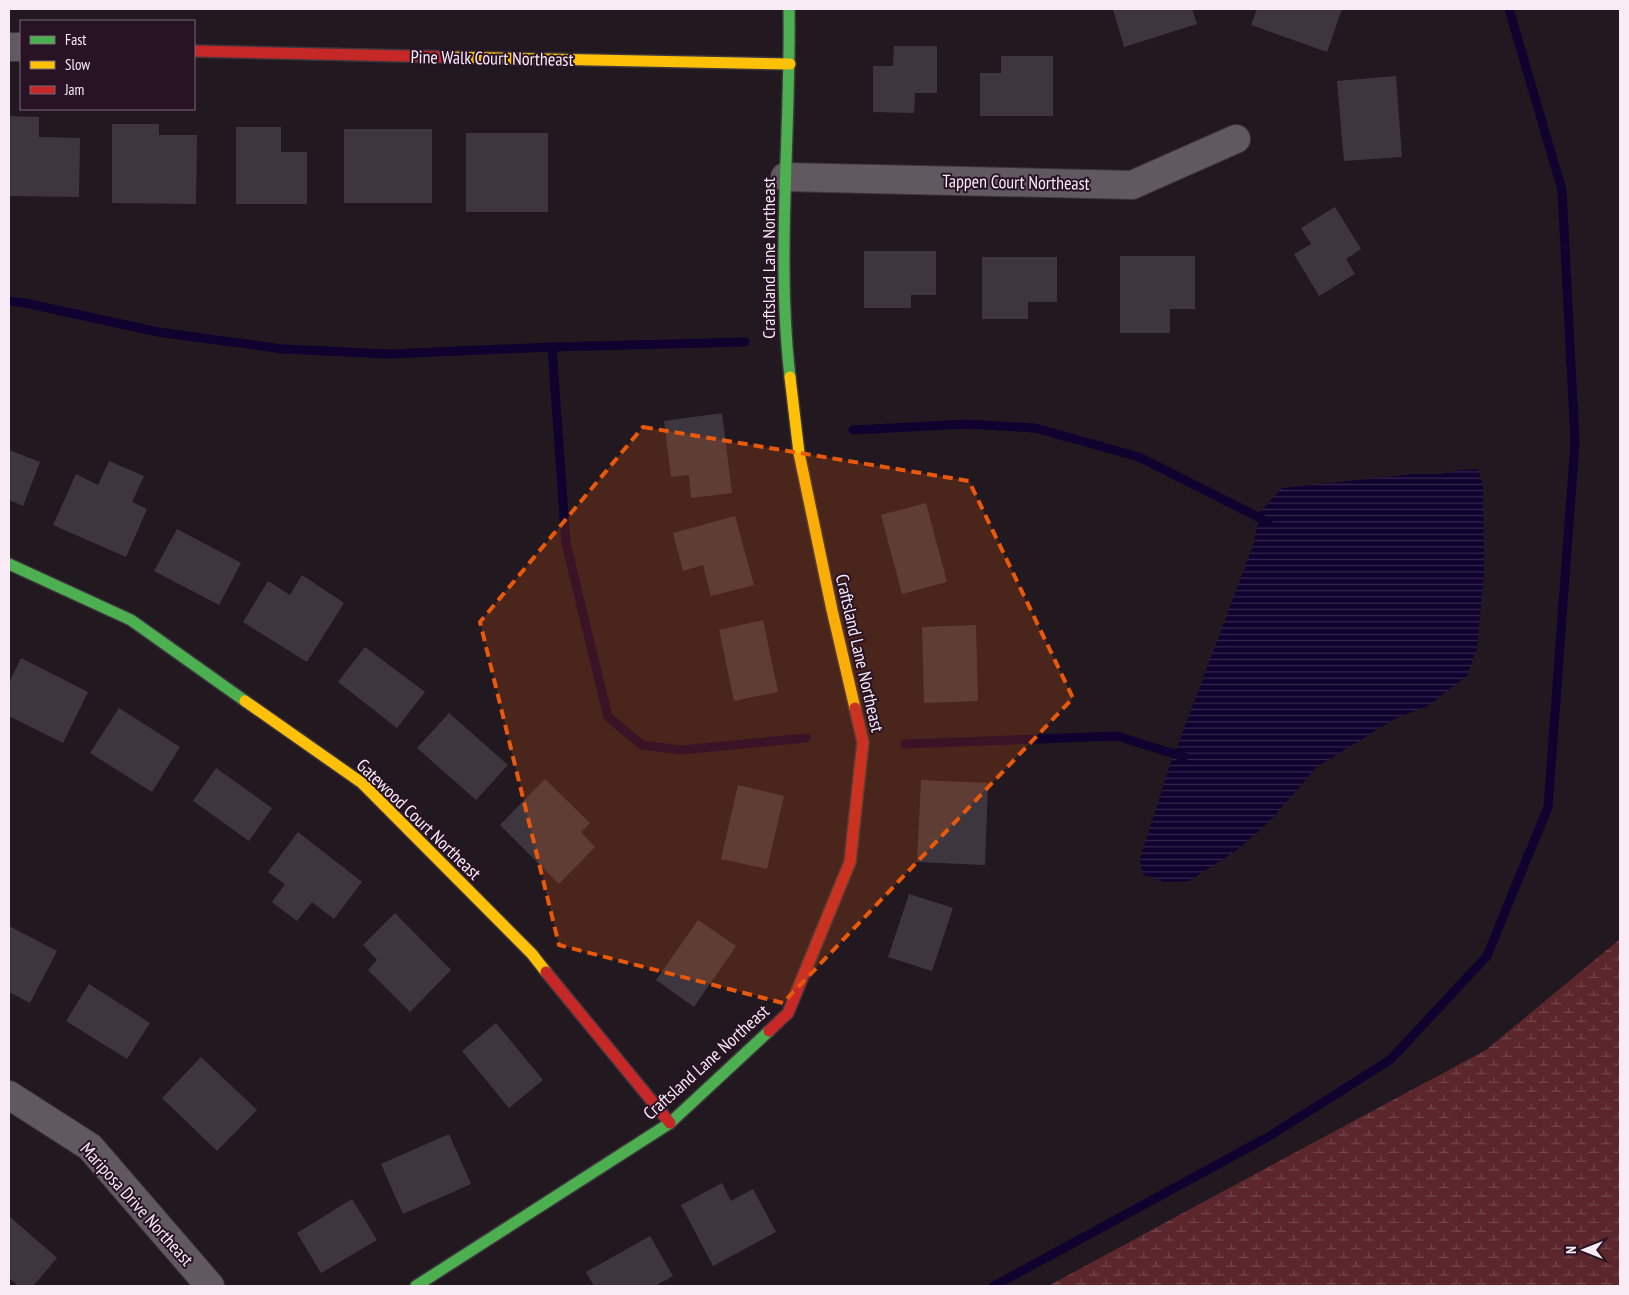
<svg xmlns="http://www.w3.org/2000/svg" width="1629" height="1295" viewBox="0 0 1629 1295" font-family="'PT Sans Narrow',sans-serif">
<defs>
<pattern id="wetland-marsh" width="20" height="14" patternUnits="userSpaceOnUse" patternTransform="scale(1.25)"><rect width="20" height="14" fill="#5b272c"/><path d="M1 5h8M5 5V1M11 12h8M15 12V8" fill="none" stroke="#73464b"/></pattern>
<pattern id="water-rules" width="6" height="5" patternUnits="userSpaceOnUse" patternTransform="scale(1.25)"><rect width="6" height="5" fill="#10022f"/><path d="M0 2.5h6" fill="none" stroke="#34274e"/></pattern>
</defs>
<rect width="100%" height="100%" fill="#221820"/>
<path fill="url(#wetland-marsh)" d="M1620,939V1286H1048L1233,1186L1486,1050Z"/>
<path fill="url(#water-rules)" d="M1478,469L1483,486L1484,573L1477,648L1467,676L1426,707L1396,718L1317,767L1268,823L1237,850L1189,881L1165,882L1143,875L1140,859L1169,768L1253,546L1260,512L1282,488L1415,474H1441L1460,470Z"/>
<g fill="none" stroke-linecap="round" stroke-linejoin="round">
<g stroke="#10022f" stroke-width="9">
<path d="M9,301L25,303L158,332L283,349L389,354L552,347L745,342"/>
<path d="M552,347L566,543L608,717L642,745L681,750L806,738"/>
<path d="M853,430L967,424L1035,428L1139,457L1268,522"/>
<path d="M905,744L1117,736L1184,757"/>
<path d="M994,1286L1268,1137L1390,1060L1487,956L1548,807L1575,442L1562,190L1509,9"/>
</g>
</g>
<g fill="#3e363f">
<path d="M1113,9H1192L1197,24L1124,47Z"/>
<path d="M1257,9H1342L1327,52L1251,25Z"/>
<path d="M894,46H937V93H915L914,113L873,112V66H893Z"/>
<path d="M1001,56H1053V116H980V73H1001Z"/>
<path d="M1396,76L1402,157L1344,161L1337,81Z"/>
<path d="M9,116L39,117V137L80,138L79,197L9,196Z"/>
<path d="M112,124H159V135H197L196,204L112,203Z"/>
<path d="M236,127H281V152H307V204H236Z"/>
<rect x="344" y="129" width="88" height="74"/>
<rect x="466" y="133" width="82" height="79"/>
<path d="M1335,207L1361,249L1346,259L1355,274L1319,296L1294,254L1311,244L1301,228Z"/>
<path d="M864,251H936V295H911V308H864Z"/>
<path d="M1120,256H1195V309H1170V333H1120Z"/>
<path d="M982,257H1057V302H1028V319H982Z"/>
<path d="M722,413L732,493L691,498L689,475L671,477L664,421Z"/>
<path d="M9,450L40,462L23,506L9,500Z"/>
<path d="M109,461L144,476L132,502L147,509L126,557L53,525L76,474L98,485Z"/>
<path d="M926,503L947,582L902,594L881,515Z"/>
<path d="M735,516L754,585L711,596L703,565L683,571L673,533Z"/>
<path d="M177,529L241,563L219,605L154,571Z"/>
<path d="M302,575L344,603L307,662L243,622L268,581L290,595Z"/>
<path d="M763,620L778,692L734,701L719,630Z"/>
<path d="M976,625L978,701L924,703L922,627Z"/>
<path d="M365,647L425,692L397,728L338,682Z"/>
<path d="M21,658L88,692L63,743L9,716V683Z"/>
<path d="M119,708L180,747L152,792L90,753Z"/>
<path d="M449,713L508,765L476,800L417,748Z"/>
<path d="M216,768L272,808L249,841L193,801Z"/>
<path d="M545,779L590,823L581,832L595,847L559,884L500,825Z"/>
<path d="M921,780L988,783L985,865L917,862Z"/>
<path d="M738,785L784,796L767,869L721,859Z"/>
<path d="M298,832L362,882L334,919L312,902L297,921L272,902L285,884L268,872Z"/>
<path d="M909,894L953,908L932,971L888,957Z"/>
<path d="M395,913L451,970L410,1012L368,970L377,960L363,945Z"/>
<path d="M698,920L736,946L694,1007L656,980Z"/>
<path d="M9,926L57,951L30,1003L9,992Z"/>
<path d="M89,984L150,1023L127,1059L66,1021Z"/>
<path d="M496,1023L543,1080L509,1108L462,1051Z"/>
<path d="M201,1057L257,1110L217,1151L162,1098Z"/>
<path d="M449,1134L471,1184L403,1214L381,1164Z"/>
<path d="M722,1183L731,1201L753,1189L776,1232L713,1266L681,1205Z"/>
<path d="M352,1199L377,1240L321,1273L297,1233Z"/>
<path d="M9,1216L57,1258L33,1286H18L9,1278Z"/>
<path d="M650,1236L673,1276L655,1286H594L586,1272Z"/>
</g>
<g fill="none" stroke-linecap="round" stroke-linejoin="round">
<defs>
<g id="street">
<path d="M9,47H21"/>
<path d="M785,177L1132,185L1236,139"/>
<path d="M9,1095L90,1147L210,1286"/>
</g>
<g id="fast">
<path d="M789,9C791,132 776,255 790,377"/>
<path d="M9,564L131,620L245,701"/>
<path d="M416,1286L670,1123L769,1031"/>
</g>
<g id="slow">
<path d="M449,57L790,64"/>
<path d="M790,377L799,453L832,610L855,708"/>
<path d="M245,701L362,783L532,954L546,972"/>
</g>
<g id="jam">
<path d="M194,51L449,57"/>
<path d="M546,972L670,1123"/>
<path d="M769,1031L788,1013L850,862L863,742L855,708"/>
</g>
</defs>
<use href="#street" stroke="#3e363d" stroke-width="30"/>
<use href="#fast" stroke="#3e363d" stroke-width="14"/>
<use href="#slow" stroke="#3e363d" stroke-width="14"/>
<use href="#jam" stroke="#3e363d" stroke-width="14"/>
<use href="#street" stroke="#615960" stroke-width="28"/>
<use href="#fast" stroke="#4caf50" stroke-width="11"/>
<use href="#slow" stroke="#ffc107" stroke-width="11"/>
<use href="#jam" stroke="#c62828" stroke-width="11"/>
</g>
<path fill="#e8590c" fill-opacity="0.2" stroke="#e8590c" stroke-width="4" stroke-dasharray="10 6" stroke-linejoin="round" d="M643,427L969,481L1073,698L783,1003L559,945L480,622Z"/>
<g text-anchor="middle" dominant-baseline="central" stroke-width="4" stroke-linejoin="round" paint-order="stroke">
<g font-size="18" fill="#f9ebf6" stroke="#271324">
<text transform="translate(492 58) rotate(1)">Pine Walk Court Northeast</text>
<text transform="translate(1016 182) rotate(1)">Tappen Court Northeast</text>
<text transform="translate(768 258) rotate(-90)">Craftsland Lane Northeast</text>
<text transform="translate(860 653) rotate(77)">Craftsland Lane Northeast</text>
<text transform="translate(419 819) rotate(44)">Gatewood Court Northeast</text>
<text transform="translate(706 1062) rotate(-42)">Craftsland Lane Northeast</text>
<text transform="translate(137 1204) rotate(48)">Mariposa Drive Northeast</text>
</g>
</g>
<rect width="1629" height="1295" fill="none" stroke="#f9ebf6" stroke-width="20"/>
<rect x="20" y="20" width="175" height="90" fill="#271324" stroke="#7b6978"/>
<rect x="30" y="36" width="25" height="8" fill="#4caf50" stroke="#7b6978"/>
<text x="65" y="45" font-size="15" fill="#f9ebf6">Fast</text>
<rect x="30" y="61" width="25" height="8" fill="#ffc107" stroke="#7b6978"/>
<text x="65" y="70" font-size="15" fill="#f9ebf6">Slow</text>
<rect x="30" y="86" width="25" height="8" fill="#c62828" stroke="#7b6978"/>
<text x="65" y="95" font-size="15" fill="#f9ebf6">Jam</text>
<g transform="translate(1584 1250) rotate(270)" stroke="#271324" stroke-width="4" paint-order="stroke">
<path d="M0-4L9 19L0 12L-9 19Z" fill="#f9ebf6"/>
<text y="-8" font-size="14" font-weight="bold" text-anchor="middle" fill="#f9ebf6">N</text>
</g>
</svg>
